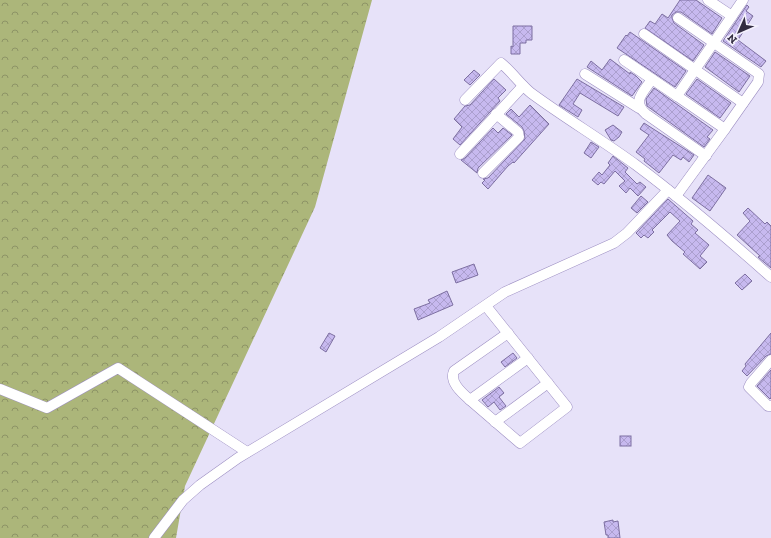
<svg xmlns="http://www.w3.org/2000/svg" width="771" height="538" viewBox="0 0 771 538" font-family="'Zilla Slab',serif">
<defs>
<pattern id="forest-crowns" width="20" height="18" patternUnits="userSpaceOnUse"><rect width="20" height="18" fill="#acb67a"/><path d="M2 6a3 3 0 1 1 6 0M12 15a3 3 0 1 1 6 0" fill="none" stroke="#8d9466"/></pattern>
<pattern id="building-cross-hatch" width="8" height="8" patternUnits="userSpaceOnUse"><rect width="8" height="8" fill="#c7b9ef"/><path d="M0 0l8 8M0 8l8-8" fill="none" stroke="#ab9fce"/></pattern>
</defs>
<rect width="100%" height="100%" fill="#e7e2f9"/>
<path fill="url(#forest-crowns)" d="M0,0H372L315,207L185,486L176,538H0Z"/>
<g fill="url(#building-cross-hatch)" stroke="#7d6fa1">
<path d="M680,0H696L722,18L712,34L681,12H676L672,15V18L674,23L704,45L693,61L645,28L650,21L655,24L662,14L668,18Z"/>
<path d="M747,5L749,7L746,11L753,16L738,40L766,61L761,67L723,41Z"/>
<path d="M513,26H532V40H526V43H520V54H511V46L513,47Z"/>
<path d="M630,32L686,71L675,87L617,48L626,35L627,36Z"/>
<path d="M715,52L750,76L739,92L705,67Z"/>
<path d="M610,59L630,74V72L636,76L642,82L632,96L587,67L591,61L602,70Z"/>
<path d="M474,70L480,75L470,85L464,80Z"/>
<path d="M494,79L506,90L498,98L500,101L460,145L453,139L462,127L454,119L465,106L470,105Z"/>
<path d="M577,79L624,107L618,116L580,93L573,104L582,110L578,117L559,105Z"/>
<path d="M697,79L731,103L720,118L686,94Z"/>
<path d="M654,88L713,130L707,137L710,139L704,147L647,106L646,99Z"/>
<path d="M530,105L549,124L514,163L513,162L508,166L488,189L482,183L485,180L483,179L488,178L525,139L524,131L522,127L506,114L511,109L519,117Z"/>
<path d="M644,123L694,155L689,162L683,157L681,160L673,155L659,173L644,161L645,159L636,152L649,135L640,129Z"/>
<path d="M613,125L622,132L619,137L614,141L611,140L605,130Z"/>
<path d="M493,128L498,133L503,128L512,135L478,168L477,173L461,160L465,158Z"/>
<path d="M591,142L599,147L591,158L584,153Z"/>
<path d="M613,156L628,168L625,172L637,184L640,182L646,187L638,196L630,188L626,193L619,186L625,181L615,171L604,184L601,182L598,185L592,180L599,172L602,175L610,165L608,163Z"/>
<path d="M708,175L726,188L710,211L692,198Z"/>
<path d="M641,196L648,202L637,213L631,208Z"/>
<path d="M668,199L693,221L691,224L698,230L695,233L709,245L700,256L707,262L700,269L683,254L685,252L672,241L667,235L680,221L670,212L652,230L654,232L648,238L644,235L641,238L636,233Z"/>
<path d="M748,208L765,224L767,222L771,226V268L758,257L760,256L737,235L750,221L743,213Z"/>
<path d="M474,264L478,275L456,283L452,272Z"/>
<path d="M745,274L752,281L742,290L735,283Z"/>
<path d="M447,291L453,305L418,320L414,309L430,303L428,300Z"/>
<path d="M329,333L335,336L326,352L320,348Z"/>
<path d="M771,333V354L766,356L747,376L742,371L746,366L745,364Z"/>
<path d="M513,353L517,358L505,367L501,362Z"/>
<path d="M771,370V398L770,399L757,386Z"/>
<path d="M499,387L504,393L499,397L506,406L500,410L494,402L488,407L482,400Z"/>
<rect x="620" y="436" width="11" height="10"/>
<path d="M613,520V522L618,521L620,538H608V535H606L604,522Z"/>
</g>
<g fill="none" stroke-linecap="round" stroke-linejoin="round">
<defs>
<g id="minor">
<path d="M708,0L732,16"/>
<path d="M678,18L759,74L758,82L725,129"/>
<path d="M644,34L743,103"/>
<path d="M624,60L677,96"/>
<path d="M585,74L639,108"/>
<path d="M652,79C644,92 631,101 646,114L706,156"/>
<path d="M465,100L501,63C512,72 520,84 531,93C565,118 602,140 636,165C683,200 727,238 771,277"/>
<path d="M460,154L523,86"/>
<path d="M483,173L519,137L518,132L496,114"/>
<path d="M676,196L725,129L677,96L743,0"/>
<path d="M508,333L454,371C449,382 462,393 470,400L528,358"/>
<path d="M771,360L751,383L749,387L768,406H771"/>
<path d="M0,389L47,408L118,368L247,452"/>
<path d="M470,400L520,443L567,407L486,306"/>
<path d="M495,422L548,383"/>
<path d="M154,538L183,500L200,485L238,458L439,337L505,292L614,243L627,233L668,190"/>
</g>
</defs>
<use href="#minor" stroke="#9c8ec2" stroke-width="11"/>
<use href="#minor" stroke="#fff" stroke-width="10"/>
</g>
<g transform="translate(739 32) rotate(225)" stroke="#f4f1fd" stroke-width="3" paint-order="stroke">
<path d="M0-3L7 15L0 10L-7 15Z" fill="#322c41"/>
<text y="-6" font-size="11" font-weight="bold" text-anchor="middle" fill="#322c41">N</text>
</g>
</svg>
